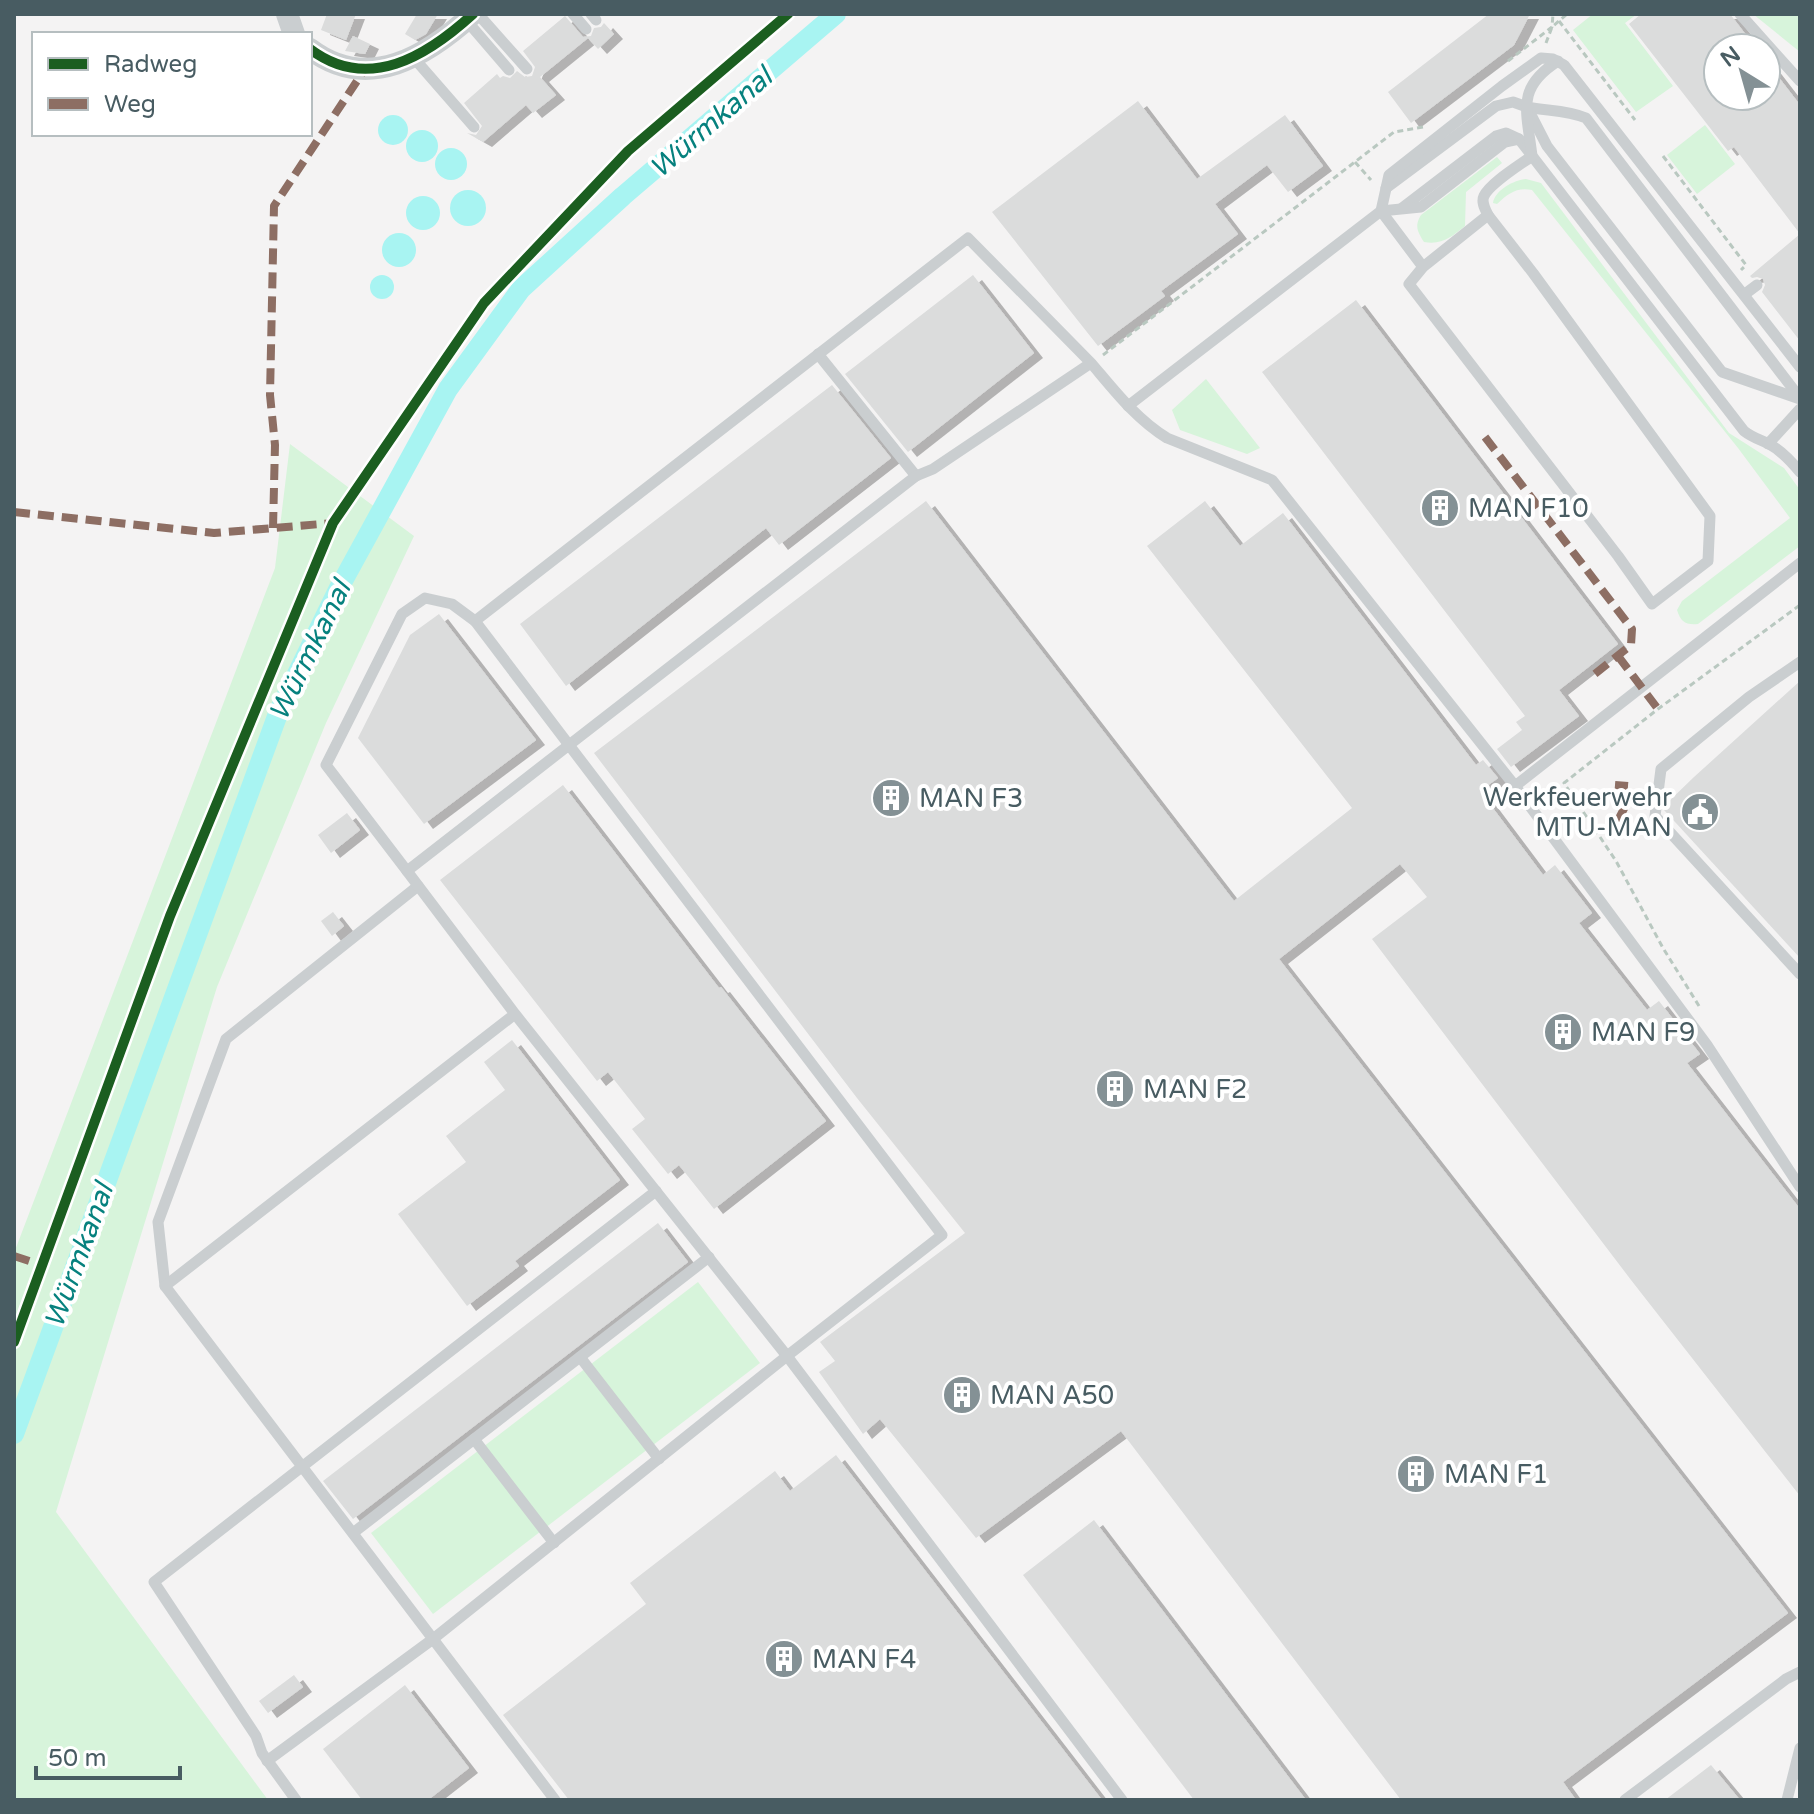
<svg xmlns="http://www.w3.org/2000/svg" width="1814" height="1814" viewBox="0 0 1814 1814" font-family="'Varela Round',sans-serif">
<defs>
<filter id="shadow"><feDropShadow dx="9" dy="5" stdDeviation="0" flood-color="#0004"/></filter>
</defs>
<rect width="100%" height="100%" fill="#f4f3f3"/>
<g fill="#d7f4db">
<path d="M1593,14H1637L1625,23L1673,86L1636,112L1573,30Z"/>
<path d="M1753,14H1800V52Z"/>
<path d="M1705,125L1735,164L1697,194L1667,155Z"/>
<path d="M1497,157L1502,163L1466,192L1465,226C1451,237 1443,245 1424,242C1418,232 1414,226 1421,215Z"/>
<path d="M1526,179L1541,183L1729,433L1784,468L1800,490V546L1698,624C1685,625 1681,622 1677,610L1682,601L1790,518L1738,448L1532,190C1516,187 1508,194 1497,204L1493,203C1495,190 1514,180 1526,179Z"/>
<path d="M1206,379L1260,448L1247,454L1180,430L1172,410Z"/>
<path d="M290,444L414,536L326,723L217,987L56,1512L268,1800H14V1253L275,568Z"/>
<path d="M698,1282L760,1363L433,1614L371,1533Z"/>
</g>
<g fill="#a8f4f2">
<circle cx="393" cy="130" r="15"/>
<circle cx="422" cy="146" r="16"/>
<circle cx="451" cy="164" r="16"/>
<circle cx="468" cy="208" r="18"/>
<circle cx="423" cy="213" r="17"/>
<circle cx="399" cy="250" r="17"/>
<circle cx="382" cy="287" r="12"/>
</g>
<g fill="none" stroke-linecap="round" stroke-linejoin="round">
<path stroke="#a8f4f2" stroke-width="20" d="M14,1434L279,711L339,588L448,389L521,289L623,196L836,14"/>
</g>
<g fill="#dbdcdc" filter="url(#shadow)">
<path d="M327,14H356L346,40L321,30Z"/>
<path d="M417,14H438L426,34L415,40L405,34Z"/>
<path d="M1489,14H1530L1514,45L1411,123L1388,92Z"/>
<path d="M1641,14H1730L1756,48H1718V96H1766V61L1800,105V234L1734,147L1728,151L1629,24Z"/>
<path d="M565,16L583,37L591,36L594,28L601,27L604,23L614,34L598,49L588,38L540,77L556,95L533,113L526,105L483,142L467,133L476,135L482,126L464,103L497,74L500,78L503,76L510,78L517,71L525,77L532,76L535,67L523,51Z"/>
<path d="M353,36L370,44L365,54L345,51Z"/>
<path d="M1138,101L1197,179L1285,115L1323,166L1288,192L1267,165L1215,204L1238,234L1161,291L1165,296L1098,346L992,212Z"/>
<path d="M1800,234V341L1762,292L1765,285L1763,279L1757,277L1752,278L1750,276Z"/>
<path d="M973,275L1034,353L908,452L845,374Z"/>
<path d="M1356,300L1618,644L1559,690L1579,716L1511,767L1497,749L1522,730L1516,722L1525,716L1262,372Z"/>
<path d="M832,385L891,458L779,545L766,528L566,686L520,624Z"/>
<path d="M926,501L1234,901L1352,808L1147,546L1205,501L1240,546L1283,513L1476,765L1483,760L1498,778L1480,791L1543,875L1555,865L1592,913L1579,923L1647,1010L1659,1001L1700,1054L1687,1063L1800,1209V1496L1631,1280L1372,939L1427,897L1400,864L1279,959L1788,1613L1563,1782L1576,1800H1401L1121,1431L976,1538L880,1419L863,1434L819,1372L835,1361L820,1342L965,1233L857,1098L594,753Z"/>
<path d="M439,614L536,740L424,824L358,738L410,635Z"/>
<path d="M1800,681V958L1664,810L1665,805L1694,777Z"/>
<path d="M563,785L719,988L721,987L826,1121L714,1209L679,1165L668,1174L632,1129L645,1119L608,1072L597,1081L440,880Z"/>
<path d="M347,813L360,830L331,853L318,835Z"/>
<path d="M333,912L344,926L332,936L321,921Z"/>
<path d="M512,1040L620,1180L515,1261L519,1266L467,1306L398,1214L466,1162L446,1136L505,1090L484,1062Z"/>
<path d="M658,1223L688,1262L353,1519L323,1481Z"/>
<path d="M836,1455L1102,1800H569L503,1715L646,1604L630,1583L775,1471L790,1491Z"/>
<path d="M1094,1520L1306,1800H1194L1023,1575Z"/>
<path d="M294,1675L303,1687L268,1713L259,1701Z"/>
<path d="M405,1685L469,1768L428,1800H362L323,1749Z"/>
<path d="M1711,1765L1740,1800H1665Z"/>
</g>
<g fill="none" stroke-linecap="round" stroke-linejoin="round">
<g stroke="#b9c8c0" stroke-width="3" stroke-dasharray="6 4" stroke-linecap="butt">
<path d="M1559,21L1635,120"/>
<path d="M1546,43L1552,27L1567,14"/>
<path d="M1508,61L1552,27L1553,14"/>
<path d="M1663,156L1746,265L1741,270"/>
<path d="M1355,162L1371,180"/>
<path d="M1103,355L1394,132L1423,127"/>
<path d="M1699,1006L1663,948L1616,861L1564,783L1658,709L1800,605"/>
</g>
<g stroke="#caced0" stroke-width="11">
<path d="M478,14L527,69"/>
<path d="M573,14L586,29"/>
<path d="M591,14L596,20"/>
<path d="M1740,14L1800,81"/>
<path d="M466,20L509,70"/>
<path d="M413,57L474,127"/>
<path d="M1527,107C1547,111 1567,110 1586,118L1800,398"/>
<path d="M1386,188L1496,106L1513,102L1527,107L1547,146L1722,372L1800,399"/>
<path d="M1402,208L1496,136L1506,133L1519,139L1744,431C1753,438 1759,439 1769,444C1782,451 1791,461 1800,472"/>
<path d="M1488,215C1485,209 1481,202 1484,196C1490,183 1520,165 1532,156C1527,112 1515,88 1558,61"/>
<path d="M1423,267L1409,284L1618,556L1652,604L1708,561L1710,516L1533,273L1488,215L1423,267L1381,211L1389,175L1502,86L1541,58L1553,59L1564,65L1800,367"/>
<path d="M1745,294L1757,285"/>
<path d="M818,354L916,476"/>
<path d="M1091,363L968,238L475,621L569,745L916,476L933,469L1091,363C1114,390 1136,419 1167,438L1272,480L1515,786L1800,563"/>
<path d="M1128,406L1381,211L1421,207L1505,142L1519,139"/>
<path d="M1768,444L1800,409"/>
<path d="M1800,662L1749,697L1661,769L1655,816L1800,974"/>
<path d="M1515,786L1707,1045L1800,1187"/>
<path d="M407,871L326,765L402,614L425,598L452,604L475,621"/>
<path d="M165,1286L158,1222L226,1039L418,886"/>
<path d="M580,1357L659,1459"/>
<path d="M474,1439L554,1543"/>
<path d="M353,1533L709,1257"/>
<path d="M267,1761L433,1639L165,1286L515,1014L407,871L569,745L942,1235L787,1356L515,1014"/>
<path d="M296,1800L262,1753L256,1736L154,1582L656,1191"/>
<path d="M555,1800L433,1639L787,1356L1122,1800"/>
<path d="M1625,1800L1786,1679L1800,1672"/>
<path d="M1787,1800L1800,1748"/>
</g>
<g stroke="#caced0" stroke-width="22">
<path d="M287,14L294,34"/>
<path d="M310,49C368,93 427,56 473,14"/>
</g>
<g stroke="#8d6e63" stroke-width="8" stroke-dasharray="16 8" stroke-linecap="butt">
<path d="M1485,437L1632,629L1631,645L1591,677"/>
<path d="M14,512L214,533L333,523"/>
<path d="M273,528L275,445L270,395L274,206L365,69"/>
<path d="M1618,656L1658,709"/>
<path d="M1615,785L1628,786"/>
<path d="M1617,822L1628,801L1634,797"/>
<path d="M14,1256L44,1266"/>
</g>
<defs>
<g id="cycleway">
<path d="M310,49C368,93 427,56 473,14"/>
<path d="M14,1342L170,916L333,523L484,303L628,151L788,14"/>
</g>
</defs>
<use href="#cycleway" stroke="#fff" stroke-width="15"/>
<use href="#cycleway" stroke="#1b5e20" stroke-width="10"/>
</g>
<defs>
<symbol id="building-disc" viewBox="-11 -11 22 22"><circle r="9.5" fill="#849195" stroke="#fff"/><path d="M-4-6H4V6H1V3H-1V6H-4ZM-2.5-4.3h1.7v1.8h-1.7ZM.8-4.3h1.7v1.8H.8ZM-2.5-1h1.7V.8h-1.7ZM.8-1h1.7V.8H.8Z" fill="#fff"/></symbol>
<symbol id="civic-disc" viewBox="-11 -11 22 22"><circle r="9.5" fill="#849195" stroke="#fff"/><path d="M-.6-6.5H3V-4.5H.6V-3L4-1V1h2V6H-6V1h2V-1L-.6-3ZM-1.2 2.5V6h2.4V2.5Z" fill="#fff"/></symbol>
</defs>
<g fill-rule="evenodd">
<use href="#building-disc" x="1418" y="486" width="44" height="44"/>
<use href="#building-disc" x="869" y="776" width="44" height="44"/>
<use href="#civic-disc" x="1678" y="790" width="44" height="44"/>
<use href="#building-disc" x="1541" y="1010" width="44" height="44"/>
<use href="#building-disc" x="1093" y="1067" width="44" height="44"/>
<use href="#building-disc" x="940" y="1373" width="44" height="44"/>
<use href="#building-disc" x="1394" y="1452" width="44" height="44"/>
<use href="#building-disc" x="762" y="1637" width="44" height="44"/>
</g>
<g text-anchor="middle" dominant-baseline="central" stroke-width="8" stroke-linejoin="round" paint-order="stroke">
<g font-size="26" fill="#485c62" stroke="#fff" text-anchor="start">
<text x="1468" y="508">MAN F10</text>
<text x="1672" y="797" text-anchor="end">Werkfeuerwehr<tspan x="1672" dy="30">MTU-MAN</tspan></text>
<text x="919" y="798">MAN F3</text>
<text x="1591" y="1032">MAN F9</text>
<text x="1143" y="1089">MAN F2</text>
<text x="990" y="1395">MAN A50</text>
<text x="1444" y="1474">MAN F1</text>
<text x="812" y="1659">MAN F4</text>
</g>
<g font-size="28" font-style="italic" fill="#06817e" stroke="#fff">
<text transform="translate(711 123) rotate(-41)">Würmkanal</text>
<text transform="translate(310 651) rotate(-64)">Würmkanal</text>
<text transform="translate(79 1256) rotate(-70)">Würmkanal</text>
</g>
</g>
<rect width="1814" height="1814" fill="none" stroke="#485c62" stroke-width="32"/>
<rect x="32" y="32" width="280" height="104" fill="#ffffff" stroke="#b6bec0" stroke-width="2"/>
<rect x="48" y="58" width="40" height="12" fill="#1b5e20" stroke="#b6bec0" stroke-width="2"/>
<text x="104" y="72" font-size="24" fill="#485c62">Radweg</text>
<rect x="48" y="98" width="40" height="12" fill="#8d6e63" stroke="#b6bec0" stroke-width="2"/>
<text x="104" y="112" font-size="24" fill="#485c62">Weg</text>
<g transform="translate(1742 72) rotate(323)"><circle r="38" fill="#ffffff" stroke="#b6bec0" stroke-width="2"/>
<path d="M0-6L14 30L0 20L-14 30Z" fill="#849195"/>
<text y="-12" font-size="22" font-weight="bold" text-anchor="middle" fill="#485c62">N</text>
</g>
<path d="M36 1766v12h144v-12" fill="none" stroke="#485c62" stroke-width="4"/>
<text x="48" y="1766" font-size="24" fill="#485c62" stroke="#ffffff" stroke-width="6" paint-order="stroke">50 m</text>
</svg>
